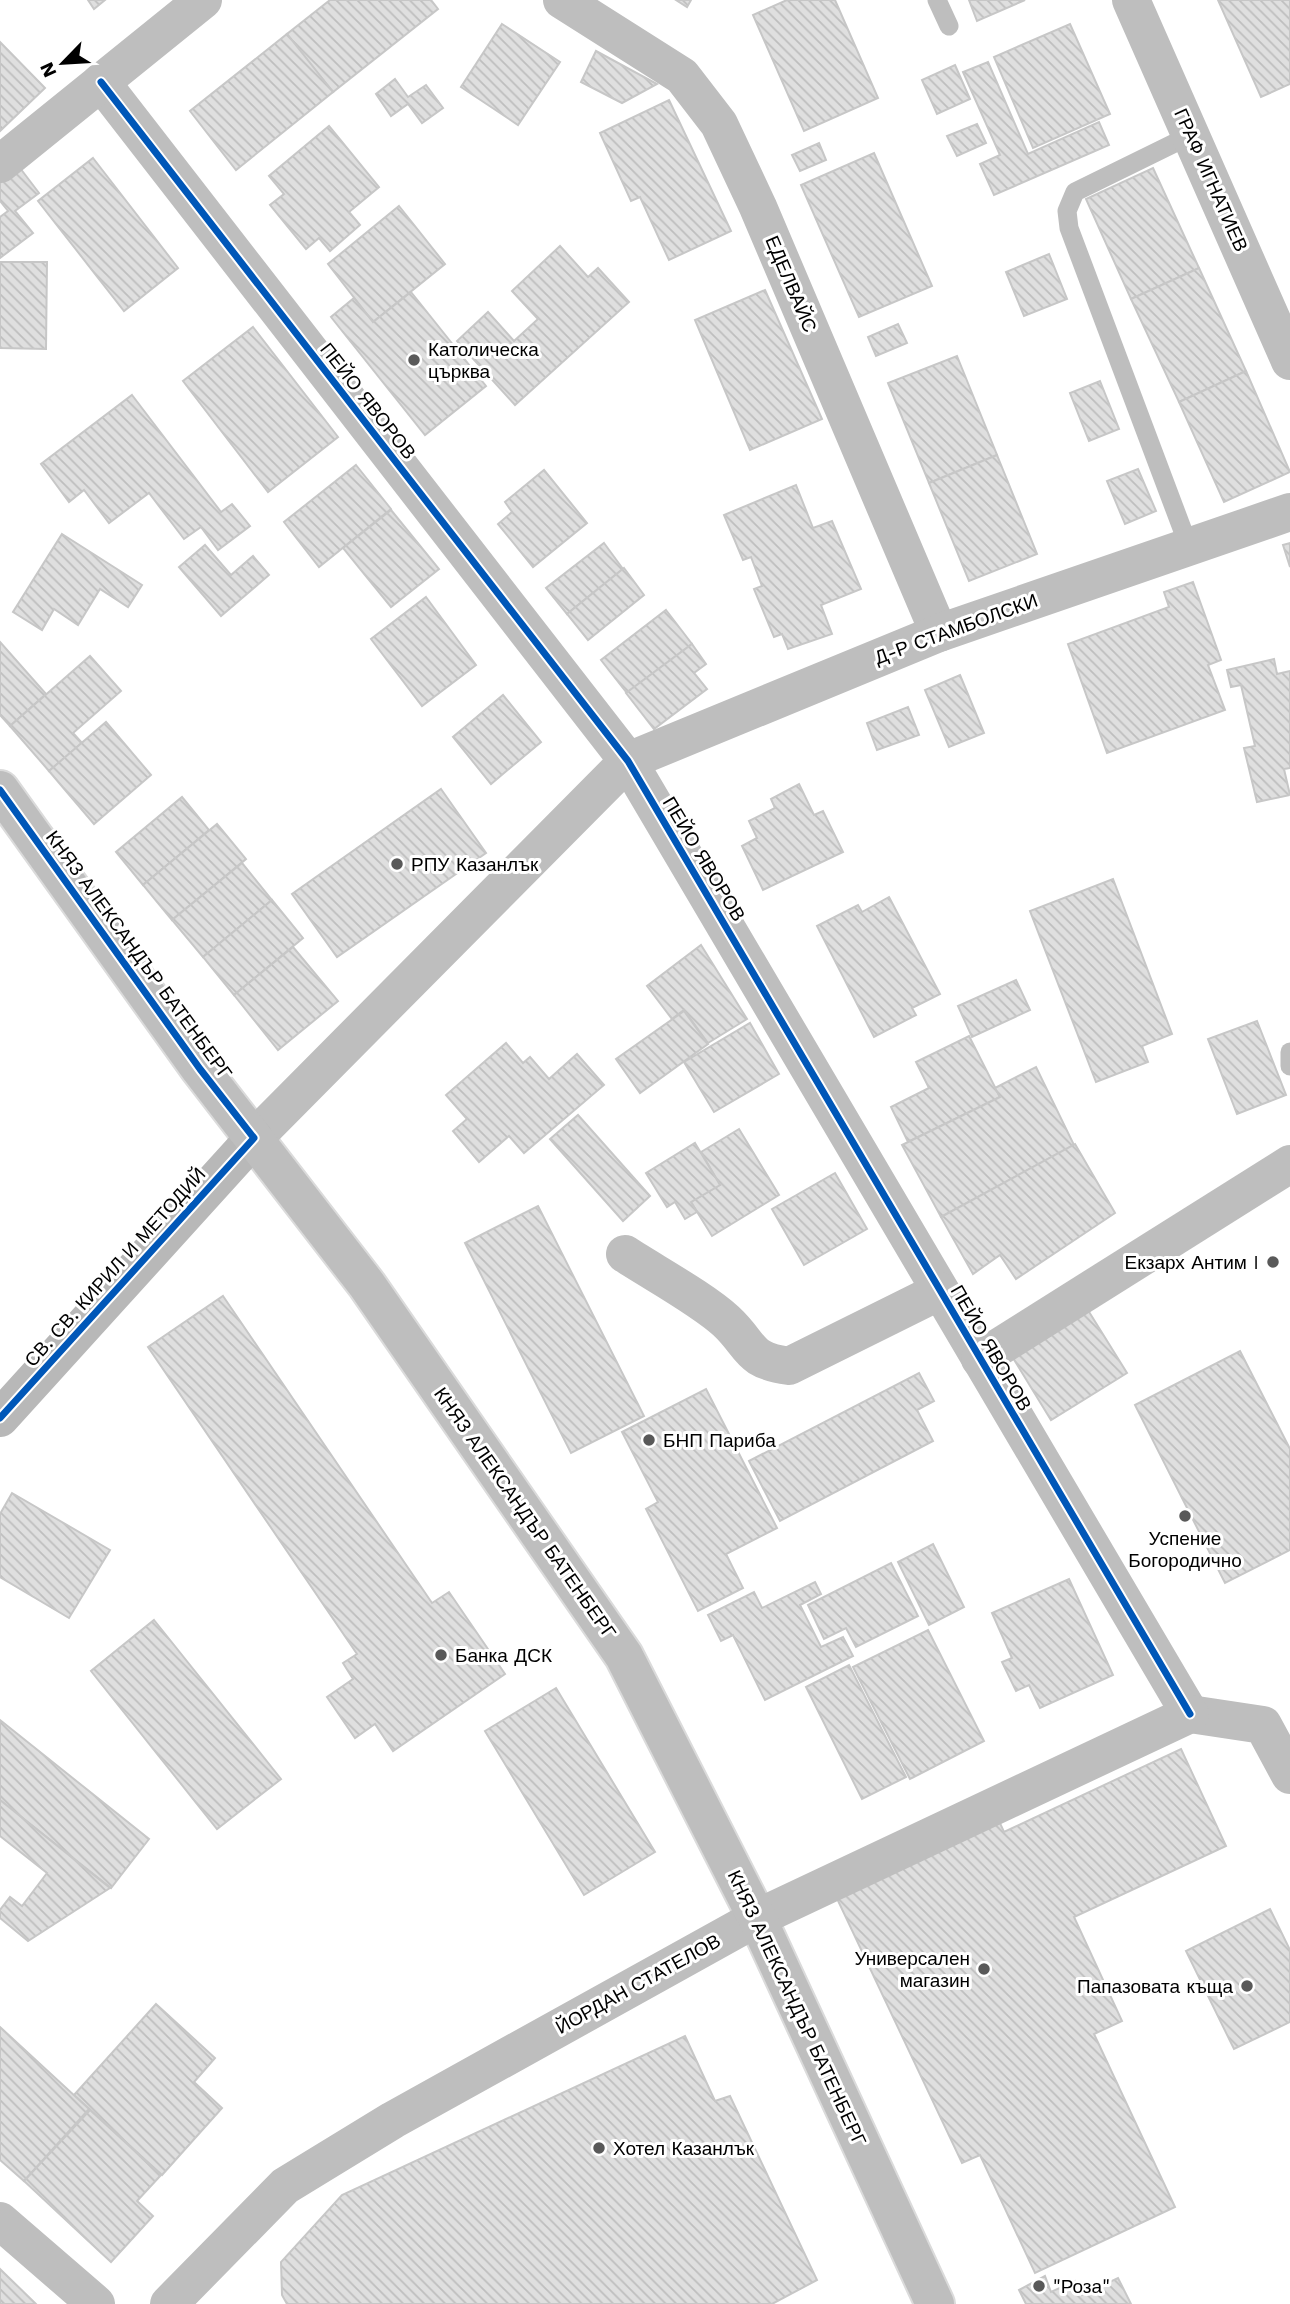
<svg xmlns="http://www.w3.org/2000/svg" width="1290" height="2304" viewBox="0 0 1290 2304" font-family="'Work Sans',sans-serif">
<defs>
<pattern id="building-back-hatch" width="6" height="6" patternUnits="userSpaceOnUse" patternTransform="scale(1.75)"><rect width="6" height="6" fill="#dfdfdf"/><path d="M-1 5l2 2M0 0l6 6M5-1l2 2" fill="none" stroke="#bebebe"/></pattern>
</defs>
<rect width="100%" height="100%" fill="#fff"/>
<g fill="url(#building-back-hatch)" stroke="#c7c7c7" stroke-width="2">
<path d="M88,0H105L94,9Z"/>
<path d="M330,0H431L438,9L333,92L287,34Z"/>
<path d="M676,0H691L687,7Z"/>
<path d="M787,0H835L878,98L804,131L753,15Z"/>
<path d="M969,0H1025L977,21Z"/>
<path d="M1218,0H1290V84L1261,97Z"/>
<path d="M502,24L560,62L518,125L461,87Z"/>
<path d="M1070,24L1110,114L1033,148L994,57Z"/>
<path d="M287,34L333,92L236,170L190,111Z"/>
<path d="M0,42L45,88L0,131Z"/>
<path d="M596,51L657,84L622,103L581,82Z"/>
<path d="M988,62L1028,154L1099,122L1109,145L994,195L980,164L1000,155L963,72Z"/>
<path d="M955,65L970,99L937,114L922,80Z"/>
<path d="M395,79L408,97L426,85L443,108L422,123L408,104L391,116L376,94Z"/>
<path d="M669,100L731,231L669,260L640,197L631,201L600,133Z"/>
<path d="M977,124L986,143L957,156L947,136Z"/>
<path d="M329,126L379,187L349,212L360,225L330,251L319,238L306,249L270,205L284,194L269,176Z"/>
<path d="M819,143L826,160L800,171L792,155Z"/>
<path d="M874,153L932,286L859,317L801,185Z"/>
<path d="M93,158L178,268L124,311L38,201Z"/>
<path d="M20,168L39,193L15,211L33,233L0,258V217L8,211L0,201V183Z"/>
<path d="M1153,168L1199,268L1131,299L1086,199Z"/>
<path d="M399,206L445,264L373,322L328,264Z"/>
<path d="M560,246L588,277L598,268L629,302L515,405L457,341L488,312L514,341L538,319L512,291Z"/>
<path d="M1049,254L1067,299L1024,316L1006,272Z"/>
<path d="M0,262H47L46,349L0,348Z"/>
<path d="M1199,268L1246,371L1179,402L1131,299Z"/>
<path d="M765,290L822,419L750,450L695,320Z"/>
<path d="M411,292L486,386L425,435L331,317L354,298L373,322Z"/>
<path d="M898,324L907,343L876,356L868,337Z"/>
<path d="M253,327L338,437L268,492L183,381Z"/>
<path d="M957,356L997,455L929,483L888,383Z"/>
<path d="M1246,371L1290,472L1224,502L1179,402Z"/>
<path d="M1100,381L1119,429L1089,441L1070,393Z"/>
<path d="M132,395L221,512L232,504L250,526L218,550L201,527L184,539L149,493L109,523L84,490L69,502L41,464Z"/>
<path d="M997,455L1037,554L969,581L929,483Z"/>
<path d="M356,465L391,509L319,567L284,522Z"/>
<path d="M1138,469L1156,511L1125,524L1107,481Z"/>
<path d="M544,470L587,523L533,567L498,524L512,512L505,502Z"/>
<path d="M796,485L813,528L832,521L861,589L821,605L832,634L788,649L782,634L774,637L754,589L762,586L751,557L743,560L724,515Z"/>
<path d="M391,510L439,569L391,607L343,548Z"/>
<path d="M62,534L142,585L128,607L100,589L78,625L54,609L42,630L13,612Z"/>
<path d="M604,543L623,569L567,614L546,588Z"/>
<path d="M1290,543V567L1283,545Z"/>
<path d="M205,545L231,575L253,556L269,575L221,616L179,567Z"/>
<path d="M624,568L644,595L588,640L567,614Z"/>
<path d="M1193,582L1221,660L1208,665L1225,710L1107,753L1068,644L1169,607L1164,592Z"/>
<path d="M426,597L476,665L422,706L371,639Z"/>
<path d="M666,610L692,644L627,693L601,660Z"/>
<path d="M0,642L46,694L10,726L0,715Z"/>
<path d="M692,644L706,664L694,673L707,689L654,729L626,693Z"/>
<path d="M90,656L121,691L73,733L82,743L49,771L10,726Z"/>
<path d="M1274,659L1277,674L1290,671V768L1284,769L1290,795L1257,802L1244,748L1255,746L1241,685L1231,687L1227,670Z"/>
<path d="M960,675L984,733L949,747L925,690Z"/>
<path d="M503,695L541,742L491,784L453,737Z"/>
<path d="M908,707L919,735L877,750L867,723Z"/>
<path d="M106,722L151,775L94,824L49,771Z"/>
<path d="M799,784L814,815L823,811L843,852L763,890L742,846L757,838L749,821L775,808L771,799Z"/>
<path d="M441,789L486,853L337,957L292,894Z"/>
<path d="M182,797L209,830L143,885L116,852Z"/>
<path d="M217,824L246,859L172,920L143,885Z"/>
<path d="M242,863L272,900L203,957L172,920Z"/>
<path d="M1113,879L1172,1034L1142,1046L1148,1062L1096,1082L1030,911Z"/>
<path d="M889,897L940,994L912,1008L916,1015L874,1037L817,926L858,905L862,912Z"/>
<path d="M272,900L303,938L234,995L203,957Z"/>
<path d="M701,945L747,1019L708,1043L684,1010L672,1019L647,986Z"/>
<path d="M293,947L338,1001L278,1050L234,995Z"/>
<path d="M1016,980L1030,1010L972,1037L958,1006Z"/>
<path d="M684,1011L708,1044L640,1093L616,1059Z"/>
<path d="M1257,1021L1286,1095L1237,1114L1208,1039Z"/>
<path d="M750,1023L779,1074L714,1112L684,1062Z"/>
<path d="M969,1036L1000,1097L908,1142L891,1107L929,1088L916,1062Z"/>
<path d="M506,1043L523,1063L530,1057L549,1079L577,1054L604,1085L524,1153L509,1136L479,1162L453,1131L467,1119L446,1095Z"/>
<path d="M1036,1067L1074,1145L941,1217L902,1145L1000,1097L995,1088Z"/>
<path d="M578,1115L650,1196L623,1221L550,1139Z"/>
<path d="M739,1129L779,1195L712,1236L691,1202L720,1185L701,1152Z"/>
<path d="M695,1143L720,1185L691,1202L697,1212L685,1219L675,1202L667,1207L646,1173Z"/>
<path d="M1075,1144L1115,1213L1016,1279L1000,1255L973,1274L941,1217Z"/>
<path d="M835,1173L867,1229L804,1265L772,1209Z"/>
<path d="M538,1206L644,1416L571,1453L465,1243Z"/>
<path d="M223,1296L432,1603L449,1592L505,1674L393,1751L375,1724L355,1738L327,1697L353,1679L343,1663L357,1654L148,1347Z"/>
<path d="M1086,1307L1127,1373L1051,1420L1010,1353Z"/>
<path d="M1240,1351L1290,1449V1550L1225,1583L1135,1405Z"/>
<path d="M919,1373L934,1401L917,1410L933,1441L780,1521L749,1461Z"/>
<path d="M706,1389L777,1528L726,1554L743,1588L698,1611L646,1509L658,1502L622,1432Z"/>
<path d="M12,1493L110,1550L69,1618L0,1577V1514Z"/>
<path d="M933,1544L964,1607L929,1625L898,1562Z"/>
<path d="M891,1563L918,1616L856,1647L846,1628L824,1639L808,1605Z"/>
<path d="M1069,1579L1113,1675L1040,1708L1029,1685L1016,1691L1002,1662L1012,1658L992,1613Z"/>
<path d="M815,1582L821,1594L800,1605L821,1647L843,1637L853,1656L765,1700L733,1635L721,1641L708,1615L754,1592L762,1608Z"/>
<path d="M154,1620L281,1779L217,1829L91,1671Z"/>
<path d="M928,1630L984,1741L910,1779L853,1667Z"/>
<path d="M849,1665L906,1777L862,1799L806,1687Z"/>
<path d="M556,1688L655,1852L584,1895L485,1731Z"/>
<path d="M0,1720L149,1839L111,1888L0,1800Z"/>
<path d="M1181,1749L1226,1846L1074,1917L1122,2021L1094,2034L1175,2207L1035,2273L980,2155L962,2163L832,1888L995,1812L1004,1832Z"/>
<path d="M0,1800L110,1888L28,1941L0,1918V1910L10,1897L22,1906L47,1873L0,1836Z"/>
<path d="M1270,1909L1290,1950V2022L1234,2049L1186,1951Z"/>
<path d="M156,2004L215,2058L194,2082L222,2108L162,2175L74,2095Z"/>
<path d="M0,2027L89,2109L24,2181L0,2160Z"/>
<path d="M685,2036L715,2101L730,2096L817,2280L772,2304H287L282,2295L281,2262L342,2195Z"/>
<path d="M90,2110L161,2175L137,2201L153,2216L111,2262L24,2181Z"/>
<path d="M0,2269L36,2304H0Z"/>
<path d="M1045,2276L1051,2292L1075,2281L1082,2295L1118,2278L1131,2304H1026L1019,2290Z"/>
</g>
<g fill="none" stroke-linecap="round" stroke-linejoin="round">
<defs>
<path id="primary" d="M0,790L200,1069L367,1285L624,1656L757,1918L935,2304"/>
</defs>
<use href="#primary" stroke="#dbdbdb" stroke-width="42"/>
<g stroke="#bebebe" stroke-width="19">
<path d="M937,0L949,26"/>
<path d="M1189,547L1069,228L1067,211L1075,192L1191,135"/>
<path d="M1290,1052V1066"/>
</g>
<g stroke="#bebebe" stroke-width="38">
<path d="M562,0L682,76L719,124L758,207L939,633"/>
<path d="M1131,0L1290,361"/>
<path d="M101,82L628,761L1190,1714"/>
<path d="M0,164L203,0"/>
<path d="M254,1138L628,761L939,633L1290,512"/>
<path d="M625,1254C654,1273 702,1299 726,1321C753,1346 746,1360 789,1366L940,1291"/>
<path d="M980,1359L1290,1164"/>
<path d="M1190,1714L1263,1725L1290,1775"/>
<path d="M0,2221L96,2304"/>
<path d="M169,2304L285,2186L393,2120L757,1918L1190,1714"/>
</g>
<path stroke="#b8b8b8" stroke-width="38" d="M0,1418L254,1138"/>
<use href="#primary" stroke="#bebebe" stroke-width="38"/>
<defs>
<g id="cycleway">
<path d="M101,82L628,761L1190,1714"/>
<path d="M0,790L200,1069L254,1138L0,1418"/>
</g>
</defs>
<use href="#cycleway" stroke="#fff" stroke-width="11"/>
<use href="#cycleway" stroke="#0057b8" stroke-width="7"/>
</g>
<g fill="#595959" stroke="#fff" stroke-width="2.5">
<circle cx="414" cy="360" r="7"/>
<circle cx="397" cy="864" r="7"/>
<circle cx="1273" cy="1262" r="7"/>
<circle cx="649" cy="1440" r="7"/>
<circle cx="1185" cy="1516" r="7"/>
<circle cx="441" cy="1655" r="7"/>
<circle cx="984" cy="1969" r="7"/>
<circle cx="1247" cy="1986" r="7"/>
<circle cx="599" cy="2148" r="7"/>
<circle cx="1039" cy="2286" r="7"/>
</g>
<g text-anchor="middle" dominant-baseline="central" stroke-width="6" stroke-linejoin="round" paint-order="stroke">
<g font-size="19" fill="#000" stroke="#fff">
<text transform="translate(1211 180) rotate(66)">ГРАФ ИГНАТИЕВ</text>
<text transform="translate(791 284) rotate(67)">ЕДЕЛВАЙС</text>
<text transform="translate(368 401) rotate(52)">ПЕЙО ЯВОРОВ</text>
<text transform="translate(956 629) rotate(-20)">Д-Р СТАМБОЛСКИ</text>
<text transform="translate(704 859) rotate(59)">ПЕЙО ЯВОРОВ</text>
<text transform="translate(139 955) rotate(54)">КНЯЗ АЛЕКСАНДЪР БАТЕНБЕРГ</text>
<text transform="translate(115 1267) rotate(-48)">СВ. СВ. КИРИЛ И МЕТОДИЙ</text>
<text transform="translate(991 1348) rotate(60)">ПЕЙО ЯВОРОВ</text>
<text transform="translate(525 1513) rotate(55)">КНЯЗ АЛЕКСАНДЪР БАТЕНБЕРГ</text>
<text transform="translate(638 1984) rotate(-29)">ЙОРДАН СТАТЕЛОВ</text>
<text transform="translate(797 2008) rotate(65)">КНЯЗ АЛЕКСАНДЪР БАТЕНБЕРГ</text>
</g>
<g font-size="19" fill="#000" stroke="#fff" text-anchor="start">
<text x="428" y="349">Католическа<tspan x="428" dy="22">църква</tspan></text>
<text x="411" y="864">РПУ Казанлък</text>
<text x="1259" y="1262" text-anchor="end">Екзарх Антим I</text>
<text x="663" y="1440">БНП Париба</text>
<text x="1185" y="1538" text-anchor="middle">Успение<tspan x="1185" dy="22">Богородично</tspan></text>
<text x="455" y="1655">Банка ДСК</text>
<text x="970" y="1958" text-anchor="end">Универсален<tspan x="970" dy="22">магазин</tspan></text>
<text x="1233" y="1986" text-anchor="end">Папазовата къща</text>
<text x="613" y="2148">Хотел Казанлък</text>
<text x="1053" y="2286">"Роза"</text>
</g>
</g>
<g transform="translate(63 63) rotate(245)" stroke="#ffffff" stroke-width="5" paint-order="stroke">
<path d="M0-5L12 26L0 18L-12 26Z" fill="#000000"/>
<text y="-10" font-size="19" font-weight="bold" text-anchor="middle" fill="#000000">N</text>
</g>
</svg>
